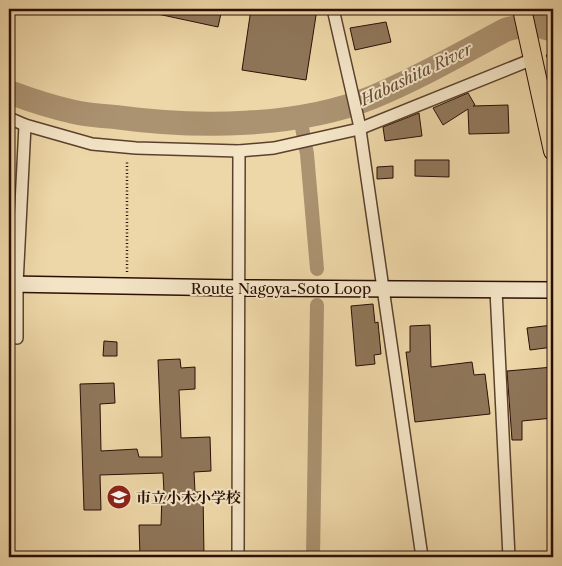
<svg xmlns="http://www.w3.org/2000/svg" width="562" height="566" viewBox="0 0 562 566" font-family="'Libre Caslon Text','Noto Serif JP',serif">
<rect width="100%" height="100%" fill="#edd6a7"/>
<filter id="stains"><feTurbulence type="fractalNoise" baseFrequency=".004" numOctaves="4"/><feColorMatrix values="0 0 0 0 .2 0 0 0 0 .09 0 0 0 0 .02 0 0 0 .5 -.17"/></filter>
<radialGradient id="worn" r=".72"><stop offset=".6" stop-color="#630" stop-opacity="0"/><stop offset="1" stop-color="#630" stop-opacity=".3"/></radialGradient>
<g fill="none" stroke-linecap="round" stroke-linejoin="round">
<g stroke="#ab9270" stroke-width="14">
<path d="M300,117L307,154L317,269"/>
<path d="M313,557L317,305"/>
</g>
<path stroke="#ab9270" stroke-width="24" d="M9,92C30,100 52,107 74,112C87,115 102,116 115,117C195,128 298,128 373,97C419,78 462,53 505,30C522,25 536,24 553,30"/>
</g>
<g fill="#8f7659" stroke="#2a0f04">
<path d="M153,9H222L218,27L153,13Z"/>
<path d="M251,9H317L306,80L242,70Z"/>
<path d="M386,22L391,42L355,50L350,28Z"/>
<path d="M468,93L475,105L473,106L508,105L509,133L469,134L468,109L443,125L433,108Z"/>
<path d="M419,113L422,136L385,141L383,127Z"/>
<path d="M415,160H449V177L415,176Z"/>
<path d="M393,166V178L377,179V167Z"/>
<path d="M373,304L375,323L378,322L381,354L374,355L375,364L356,366L351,306Z"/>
<path d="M430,325L431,367L472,362L474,375L485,374L490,414L415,422L406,352H410V326Z"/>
<path d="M553,325V347L530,350L527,328Z"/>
<path d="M104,341L117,342V356H103Z"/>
<path d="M180,359L181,368L195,367V389L179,390L181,438L210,437L211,471L194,472L195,492H203L204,557H140L139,525H161L162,494L164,493L163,473L100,475L101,510H84L80,384L114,383L115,403L100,404L101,451L137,449L139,457H162L158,360Z"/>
<path d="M553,367V418L522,421V440H512L507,371Z"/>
</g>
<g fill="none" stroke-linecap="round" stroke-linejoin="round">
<defs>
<g id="minor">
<path d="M333,9L359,123L422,557"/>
<path d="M9,118L25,125L92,144L136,148L239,151L274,148L359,129L533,59"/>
<path d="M496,290L509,557"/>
<path d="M17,338V284L25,125"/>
<path d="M238,557L239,151"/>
</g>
<path id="secondary" d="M9,284L239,288L553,290"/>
<path id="primary" d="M522,9L553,151"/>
</defs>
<use href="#minor" stroke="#5b412d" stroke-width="14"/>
<use href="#secondary" stroke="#2a0f04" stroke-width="18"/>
<use href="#primary" stroke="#2a0f04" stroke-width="20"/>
<g stroke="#2a0f04" stroke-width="2.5" stroke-dasharray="1 2.5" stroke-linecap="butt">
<path d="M546,56L553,55"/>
<path d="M127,272V160"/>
</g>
<use href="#minor" stroke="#f3e4c6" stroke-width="11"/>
<use href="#secondary" stroke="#f3e4c6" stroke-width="15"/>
<use href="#primary" stroke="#edd6a7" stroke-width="18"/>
</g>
<defs>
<symbol id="school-disc" viewBox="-11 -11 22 22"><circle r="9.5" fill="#8f2418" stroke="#f3e4c6"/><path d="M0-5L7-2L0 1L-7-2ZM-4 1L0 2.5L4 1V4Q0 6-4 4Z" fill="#fff"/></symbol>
</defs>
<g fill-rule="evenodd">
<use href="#school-disc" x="105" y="483" width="28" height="28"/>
</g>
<g text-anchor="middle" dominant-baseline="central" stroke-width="4" stroke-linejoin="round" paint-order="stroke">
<g font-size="15" fill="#2a0f04" stroke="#f3e4c6">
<text x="281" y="288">Route Nagoya-Soto Loop</text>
</g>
<g font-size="15" font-weight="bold" fill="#2a0f04" stroke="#f3e4c6" text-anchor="start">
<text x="136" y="497">市立小木小学校</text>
</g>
<g font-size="16" font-style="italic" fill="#644a35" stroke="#f3e4c6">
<text transform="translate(416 74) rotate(-26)">Habashita River</text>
</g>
</g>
<rect width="562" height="566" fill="none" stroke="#edd6a7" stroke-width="30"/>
<rect x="10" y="10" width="542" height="546" fill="none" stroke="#2a0f04" stroke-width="2.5"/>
<rect x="15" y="15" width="532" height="536" fill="none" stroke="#2a0f04"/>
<rect width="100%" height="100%" filter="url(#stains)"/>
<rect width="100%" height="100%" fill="url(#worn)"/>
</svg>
